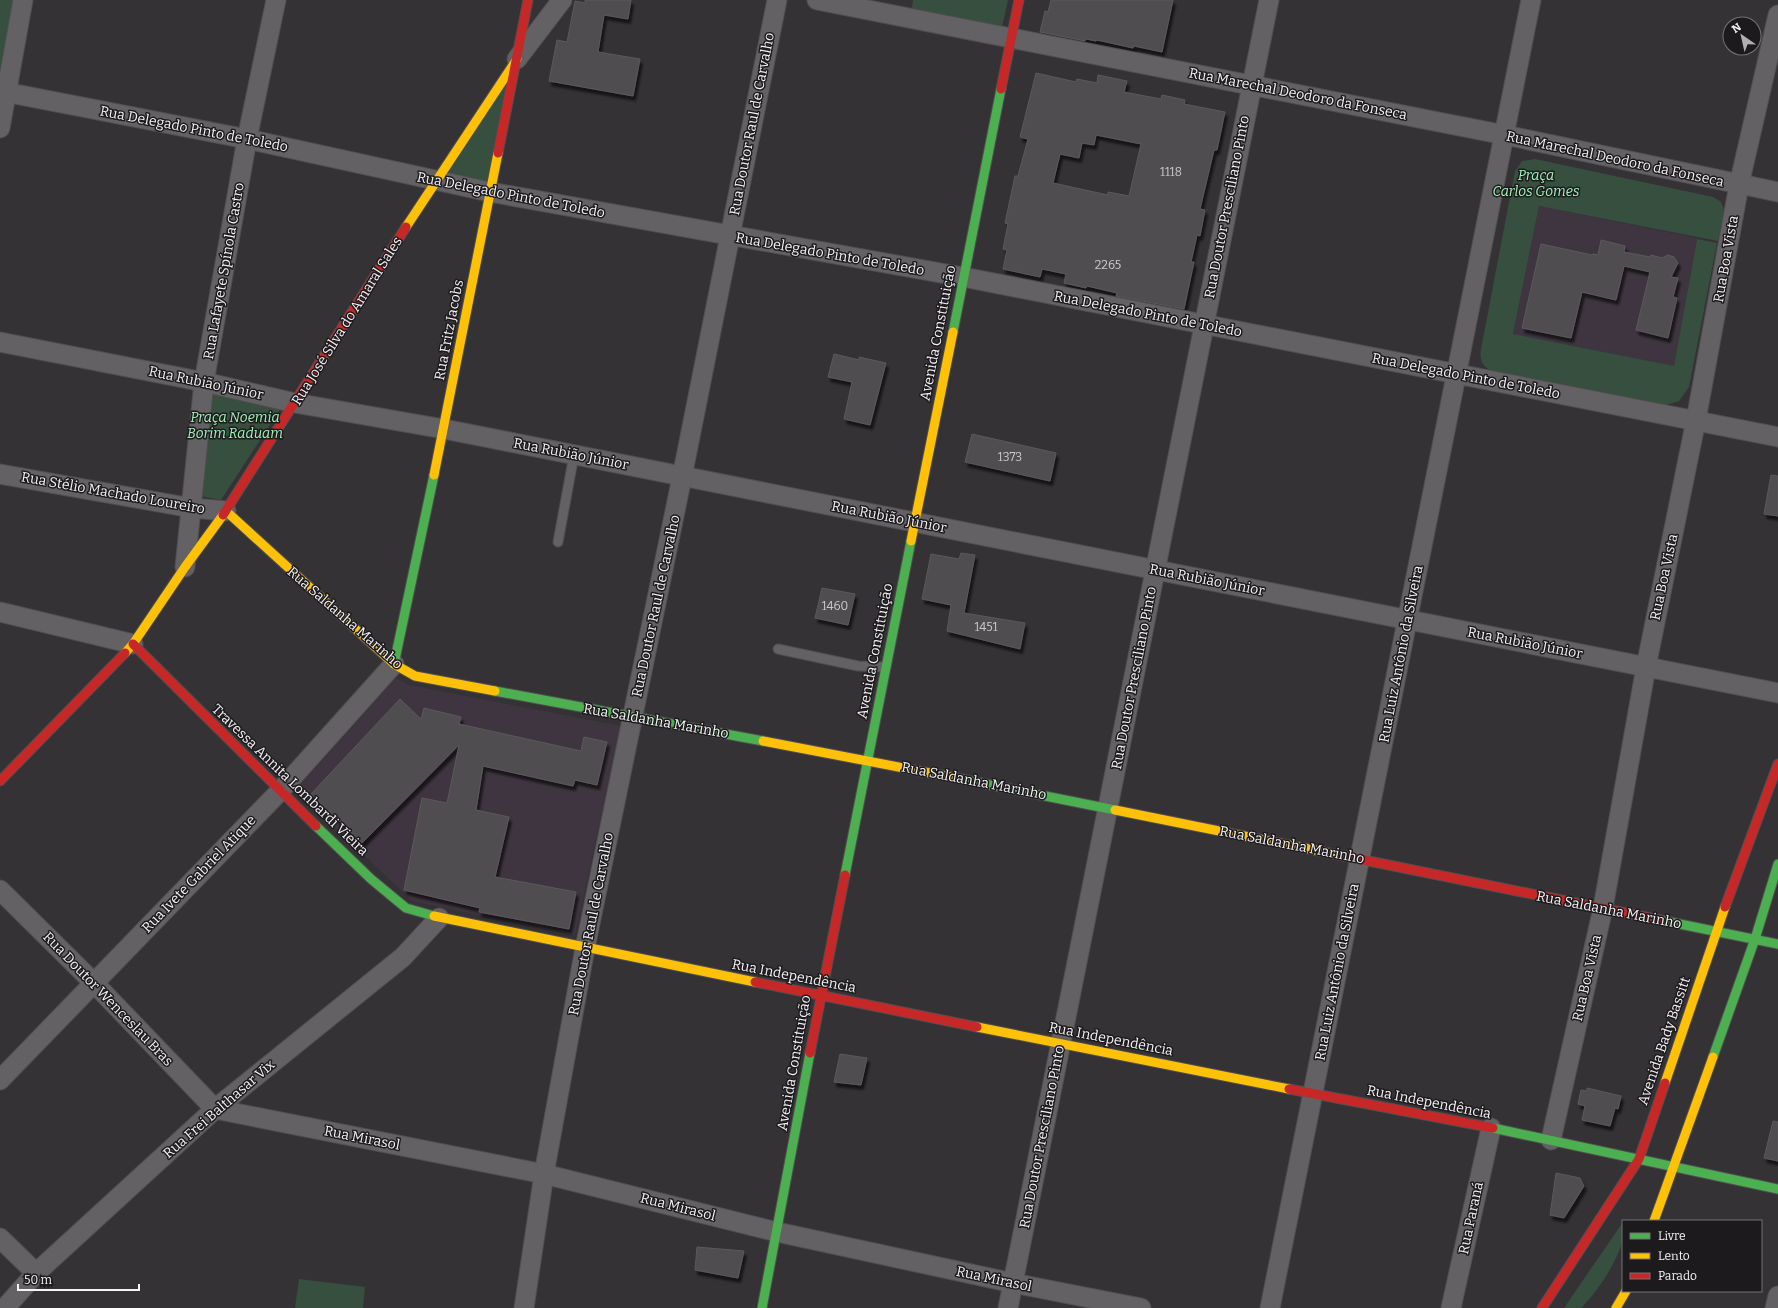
<svg xmlns="http://www.w3.org/2000/svg" width="1778" height="1308" viewBox="0 0 1778 1308" font-family="Bitter,serif">
<defs>
<filter id="shadow"><feDropShadow dx="2.5" dy="4.5" stdDeviation="1" flood-color="#0009"/></filter>
</defs>
<rect width="100%" height="100%" fill="#353236"/>
<g fill="#3e3540">
<path d="M1539,206L1697,238L1674,367L1513,334Z"/>
<path d="M396,678L409,685L621,726L575,935L412,901L296,790Z"/>
</g>
<g fill="#364f3e">
<path d="M0,0H14L0,80Z"/>
<path d="M913,0H1008L1002,27L911,13Z"/>
<path d="M511,77L487,184L447,174Z"/>
<path d="M1535,159L1713,197L1721,202L1724,210L1718,241L1539,206L1513,334L1674,366L1697,239L1717,243L1689,387L1679,401L1666,405L1495,372C1483,368 1479,361 1481,349L1515,171L1522,161Z"/>
<path d="M209,387L283,405L221,500L200,496Z"/>
<path d="M1623,1222C1623,1227 1624,1233 1623,1238C1620,1258 1596,1294 1581,1308H1564Z"/>
<path d="M299,1279L365,1287L363,1308H295Z"/>
</g>
<g fill="#504d4f" stroke="#5b595a" fill-rule="evenodd" filter="url(#shadow)">
<path d="M585,0H631L628,19L604,15L598,52L640,59L633,96L549,81L557,40L567,42L575,1L585,3Z"/>
<path d="M1051,0H1173L1162,52L1134,46L1133,48L1097,40L1096,41L1086,39L1085,41L1040,32L1045,11L1048,12Z"/>
<path d="M1036,73L1076,82L1077,79L1097,83L1098,75L1127,81L1124,92L1161,99L1162,95L1185,100L1184,104L1225,112L1217,150H1214L1200,209L1205,210L1200,236L1197,235L1191,262H1194L1184,309L1116,296L1117,293L1087,286L1086,288L1064,283L1066,274L1042,269L1040,277L1003,269L1007,250L1003,249L1008,224L1005,223L1015,176H1018L1028,139L1020,137ZM1096,135L1141,144L1129,196L1108,192V195L1053,183L1060,154L1079,158L1082,143L1094,145Z"/>
<path d="M1601,240L1625,246L1624,252L1650,257L1651,255L1662,258L1668,255L1674,257L1678,263L1671,277L1678,278L1673,297L1677,298L1668,338L1636,330L1650,272L1624,266L1616,300L1582,292L1571,338L1522,328L1541,244L1592,255L1593,254L1598,255Z"/>
<path d="M834,354L859,360V357L886,363L870,425L844,419L852,382L828,377Z"/>
<path d="M972,434L1056,453L1050,481L965,462Z"/>
<path d="M1771,475L1778,476V516L1764,514Z"/>
<path d="M961,553L975,555L964,613L1025,623L1020,649L947,631L951,605L922,599L931,554L959,559Z"/>
<path d="M822,588L855,594L848,625L815,618Z"/>
<path d="M400,699L421,719L424,708L461,717L459,724L581,751L584,737L607,742L597,785L575,780L573,786L483,766L476,810L509,817L495,877L576,892L569,929L479,912L480,908L404,890L422,798L447,803L459,745L362,843L311,794Z"/>
<path d="M840,1054L867,1058L861,1085L834,1082Z"/>
<path d="M1587,1088L1621,1096L1618,1109L1615,1108L1610,1126L1582,1120L1585,1106L1578,1104L1581,1090L1587,1091Z"/>
<path d="M1773,1121L1778,1122V1161L1764,1158Z"/>
<path d="M1556,1173L1580,1178L1584,1186L1564,1218L1550,1215Z"/>
<path d="M697,1247L744,1251L738,1278L695,1270Z"/>
</g>
<g fill="none" stroke-linecap="round" stroke-linejoin="round">
<defs>
<g id="lane">
<path d="M558,542L574,455"/>
<path d="M778,649L858,666L886,667"/>
</g>
<g id="street">
<path d="M817,0L1505,135L1778,192"/>
<path d="M517,59L562,0"/>
<path d="M0,91L247,139L490,192L963,277L1778,437"/>
<path d="M0,128L23,0"/>
<path d="M0,342L204,382L295,403L444,429L1778,693"/>
<path d="M0,474L192,508L226,511"/>
<path d="M185,567L204,382L247,139L276,0"/>
<path d="M0,612L133,644"/>
<path d="M0,890L94,983L215,1109L544,1174L777,1232L1013,1283L1141,1308"/>
<path d="M0,1080L280,791L394,664"/>
<path d="M1551,1140L1603,908L1646,667L1696,420L1739,185L1778,15"/>
<path d="M0,1238L36,1273"/>
<path d="M5,1308L36,1273L215,1109L403,957L439,918"/>
<path d="M524,1308L544,1174L585,948L681,482L777,0"/>
<path d="M1008,1308L1269,0"/>
<path d="M1270,1308L1531,0"/>
<path d="M1451,1308L1491,1128"/>
<path d="M1775,1308L1778,1296"/>
</g>
<g id="fast">
<path d="M953,332L1001,89"/>
<path d="M394,664L434,475"/>
<path d="M495,691L763,741"/>
<path d="M956,778L1115,810"/>
<path d="M316,826L371,879L406,908L434,916"/>
<path d="M845,875L911,541"/>
<path d="M1660,920L1778,944"/>
<path d="M1713,1057L1755,939L1778,864"/>
<path d="M1493,1128L1778,1189"/>
<path d="M762,1308L810,1053"/>
</g>
<g id="slow">
<path d="M406,227L517,59"/>
<path d="M434,475L498,153"/>
<path d="M226,511L394,664L415,676L495,691"/>
<path d="M911,541L953,332"/>
<path d="M125,653L133,644L185,567L223,515"/>
<path d="M763,741L956,778"/>
<path d="M1115,810L1344,856"/>
<path d="M434,916L755,982"/>
<path d="M977,1027L1289,1089"/>
<path d="M1665,1083L1725,907"/>
<path d="M1654,1221L1713,1057"/>
<path d="M1616,1308L1626,1291"/>
</g>
<g id="jam">
<path d="M1001,89L1019,0"/>
<path d="M498,153L528,0"/>
<path d="M223,515L406,227"/>
<path d="M133,644L316,826"/>
<path d="M0,781L125,653"/>
<path d="M1344,856L1660,920"/>
<path d="M1725,907L1778,764"/>
<path d="M755,982L977,1027"/>
<path d="M810,1053L845,875"/>
<path d="M1289,1089L1493,1128"/>
<path d="M1542,1308L1639,1159L1665,1083"/>
</g>
</defs>
<use href="#lane" stroke="#504e51" stroke-width="11"/>
<use href="#street" stroke="#504e51" stroke-width="21"/>
<use href="#fast" stroke="#504e51" stroke-width="11"/>
<use href="#slow" stroke="#504e51" stroke-width="11"/>
<use href="#jam" stroke="#504e51" stroke-width="11"/>
<use href="#lane" stroke="#636163" stroke-width="9"/>
<use href="#street" stroke="#636163" stroke-width="19"/>
<use href="#fast" stroke="#4caf50" stroke-width="9"/>
<use href="#slow" stroke="#ffc107" stroke-width="9"/>
<use href="#jam" stroke="#c62828" stroke-width="9"/>
</g>
<g text-anchor="middle" dominant-baseline="central" stroke-width="3" stroke-linejoin="round" paint-order="stroke">
<g font-size="12" fill="#cccacd">
<text x="1171" y="172">1118</text>
<text x="1108" y="265">2265</text>
<text x="1010" y="457">1373</text>
<text x="835" y="606">1460</text>
<text x="986" y="627">1451</text>
</g>
<g font-size="14" fill="#f6f3f7" stroke="#1c1a1c">
<text transform="translate(1298 94) rotate(11)">Rua Marechal Deodoro da Fonseca</text>
<text transform="translate(752 124) rotate(-79)">Rua Doutor Raul de Carvalho</text>
<text transform="translate(194 129) rotate(11)">Rua Delegado Pinto de Toledo</text>
<text transform="translate(1615 159) rotate(12)">Rua Marechal Deodoro da Fonseca</text>
<text transform="translate(511 195) rotate(11)">Rua Delegado Pinto de Toledo</text>
<text transform="translate(1227 207) rotate(-79)">Rua Doutor Presciliano Pinto</text>
<text transform="translate(830 254) rotate(10)">Rua Delegado Pinto de Toledo</text>
<text transform="translate(1726 259) rotate(-80)">Rua Boa Vista</text>
<text transform="translate(224 271) rotate(-80)">Rua Lafayete Spínola Castro</text>
<text transform="translate(1148 314) rotate(11)">Rua Delegado Pinto de Toledo</text>
<text transform="translate(347 321) rotate(-58)">Rua José Silva do Amaral Sales</text>
<text transform="translate(449 330) rotate(-79)">Rua Fritz Jacobs</text>
<text transform="translate(938 333) rotate(-79)">Avenida Constituição</text>
<text transform="translate(1466 376) rotate(11)">Rua Delegado Pinto de Toledo</text>
<text transform="translate(206 383) rotate(12)">Rua Rubião Júnior</text>
<text transform="translate(571 454) rotate(11)">Rua Rubião Júnior</text>
<text transform="translate(113 493) rotate(10)">Rua Stélio Machado Loureiro</text>
<text transform="translate(889 517) rotate(11)">Rua Rubião Júnior</text>
<text transform="translate(1664 577) rotate(-78)">Rua Boa Vista</text>
<text transform="translate(1207 580) rotate(11)">Rua Rubião Júnior</text>
<text transform="translate(656 606) rotate(-78)">Rua Doutor Raul de Carvalho</text>
<text transform="translate(345 618) rotate(41)">Rua Saldanha Marinho</text>
<text transform="translate(1525 643) rotate(11)">Rua Rubião Júnior</text>
<text transform="translate(875 651) rotate(-79)">Avenida Constituição</text>
<text transform="translate(1401 654) rotate(-79)">Rua Luiz Antônio da Silveira</text>
<text transform="translate(1134 678) rotate(-79)">Rua Doutor Presciliano Pinto</text>
<text transform="translate(656 721) rotate(10)">Rua Saldanha Marinho</text>
<text transform="translate(290 780) rotate(44)">Travessa Annita Lombardi Vieira</text>
<text transform="translate(974 781) rotate(11)">Rua Saldanha Marinho</text>
<text transform="translate(1292 845) rotate(11)">Rua Saldanha Marinho</text>
<text transform="translate(199 874) rotate(-46)">Rua Ivete Gabriel Atique</text>
<text transform="translate(1609 910) rotate(11)">Rua Saldanha Marinho</text>
<text transform="translate(591 924) rotate(-79)">Rua Doutor Raul de Carvalho</text>
<text transform="translate(1337 972) rotate(-79)">Rua Luiz Antônio da Silveira</text>
<text transform="translate(794 976) rotate(11)">Rua Independência</text>
<text transform="translate(1587 978) rotate(-77)">Rua Boa Vista</text>
<text transform="translate(108 999) rotate(46)">Rua Doutor Wenceslau Bras</text>
<text transform="translate(1111 1039) rotate(11)">Rua Independência</text>
<text transform="translate(1664 1041) rotate(-71)">Avenida Bady Bassitt</text>
<text transform="translate(794 1063) rotate(-80)">Avenida Constituição</text>
<text transform="translate(1429 1102) rotate(11)">Rua Independência</text>
<text transform="translate(219 1109) rotate(-41)">Rua Frei Balthasar Vix</text>
<text transform="translate(1042 1137) rotate(-79)">Rua Doutor Presciliano Pinto</text>
<text transform="translate(362 1138) rotate(11)">Rua Mirasol</text>
<text transform="translate(678 1207) rotate(14)">Rua Mirasol</text>
<text transform="translate(1471 1218) rotate(-78)">Rua Paraná</text>
<text transform="translate(994 1279) rotate(12)">Rua Mirasol</text>
</g>
<g font-size="14" font-style="italic" fill="#a3f5bc" stroke="#1c1a1c">
<text x="1536" y="175">Praça<tspan x="1536" dy="16">Carlos Gomes</tspan></text>
<text x="235" y="417">Praça Noemia<tspan x="235" dy="16">Borim Raduam</tspan></text>
</g>
</g>
<rect x="1622" y="1220" width="140" height="72" fill="#1c1a1c" stroke="#737174"/>
<rect x="1630" y="1233" width="20" height="6" fill="#4caf50" stroke="#737174"/>
<text x="1658" y="1240" font-size="12" fill="#f6f3f7">Livre</text>
<rect x="1630" y="1253" width="20" height="6" fill="#ffc107" stroke="#737174"/>
<text x="1658" y="1260" font-size="12" fill="#f6f3f7">Lento</text>
<rect x="1630" y="1273" width="20" height="6" fill="#c62828" stroke="#737174"/>
<text x="1658" y="1280" font-size="12" fill="#f6f3f7">Parado</text>
<g transform="translate(1742 36) rotate(326)"><circle r="19" fill="#1c1a1c" stroke="#737174"/>
<path d="M0-3L7 15L0 10L-7 15Z" fill="#b2afb3"/>
<text y="-6" font-size="11" font-weight="bold" text-anchor="middle" fill="#f6f3f7">N</text>
</g>
<path d="M18 1284v6h121v-6" fill="none" stroke="#f6f3f7" stroke-width="2"/>
<text x="24" y="1284" font-size="12" fill="#f6f3f7" stroke="#1c1a1c" stroke-width="3" paint-order="stroke">50 m</text>
</svg>
